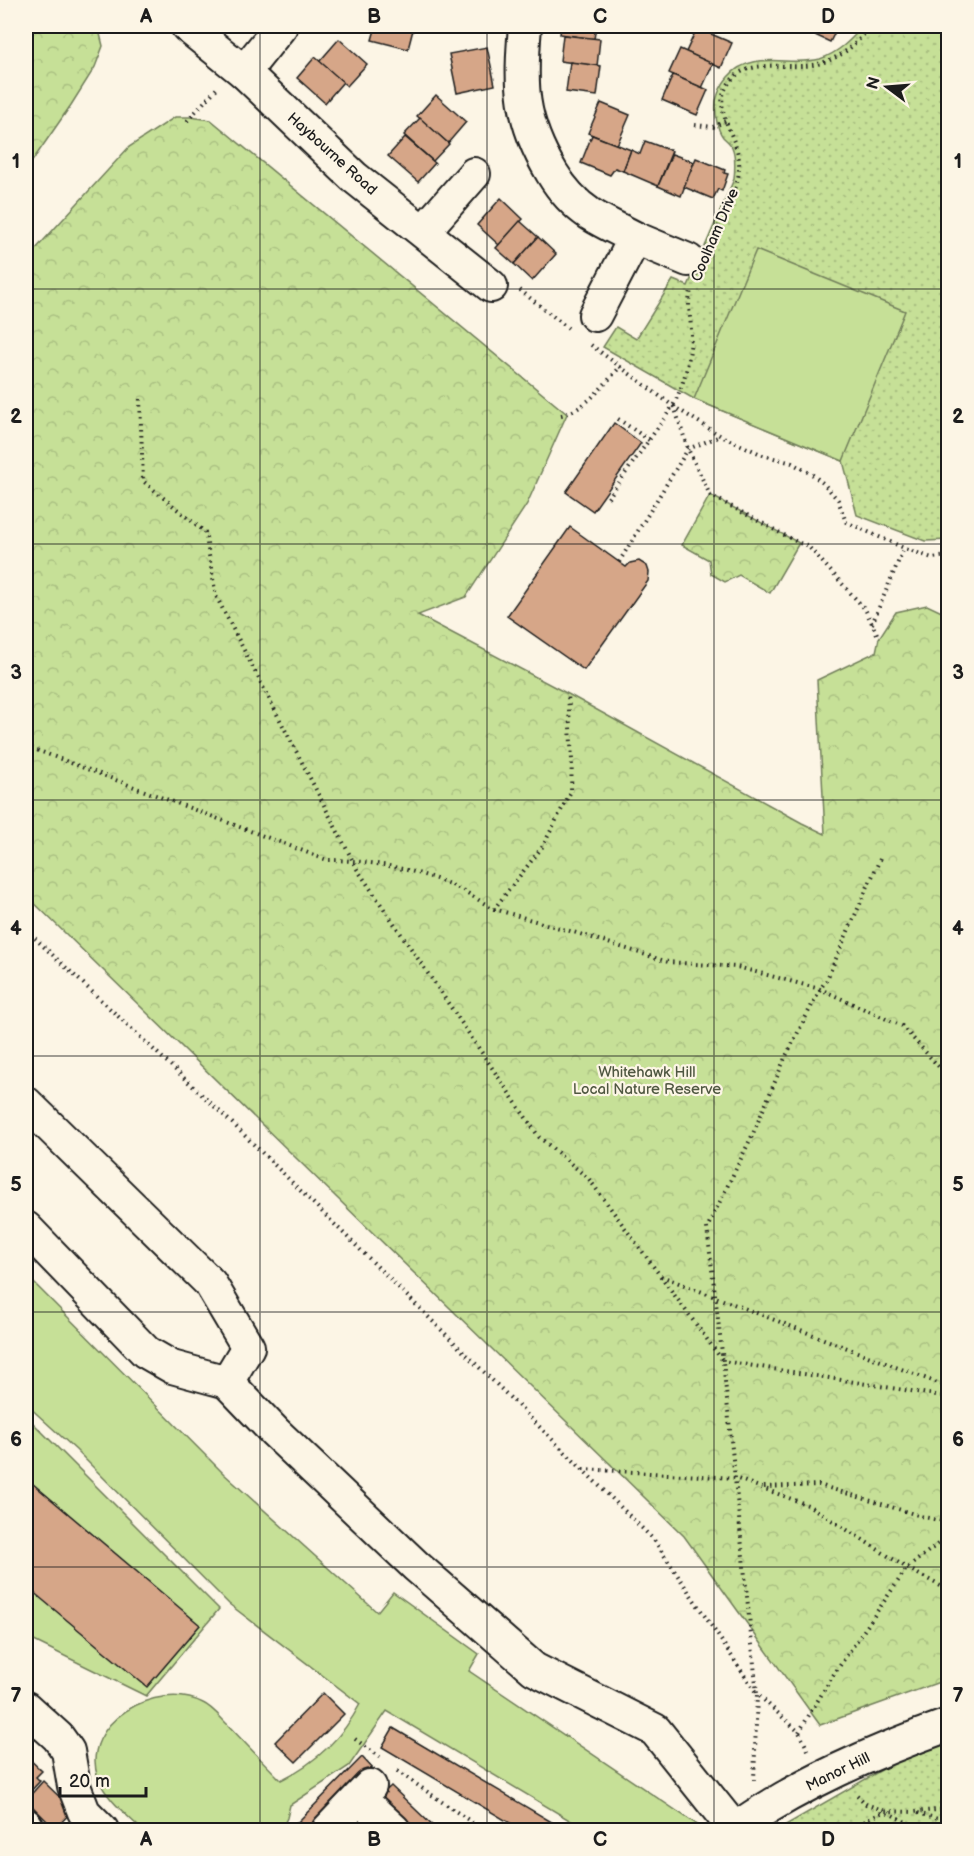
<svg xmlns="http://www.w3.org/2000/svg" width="974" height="1856" viewBox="0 0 974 1856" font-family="'Balsamiq Sans',sans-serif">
<defs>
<pattern id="grass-dots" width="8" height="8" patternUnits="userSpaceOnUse" patternTransform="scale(1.5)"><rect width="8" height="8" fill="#c6e097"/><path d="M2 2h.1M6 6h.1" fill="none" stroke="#aac082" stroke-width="1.8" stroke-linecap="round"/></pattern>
<pattern id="park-crowns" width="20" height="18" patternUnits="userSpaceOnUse" patternTransform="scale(1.5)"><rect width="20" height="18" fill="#c6e097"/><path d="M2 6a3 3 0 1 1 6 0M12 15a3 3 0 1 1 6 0" fill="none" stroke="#aac082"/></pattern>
</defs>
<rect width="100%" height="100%" fill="#fcf5e5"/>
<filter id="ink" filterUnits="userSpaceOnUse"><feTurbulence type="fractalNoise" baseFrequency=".0167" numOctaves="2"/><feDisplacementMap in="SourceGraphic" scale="12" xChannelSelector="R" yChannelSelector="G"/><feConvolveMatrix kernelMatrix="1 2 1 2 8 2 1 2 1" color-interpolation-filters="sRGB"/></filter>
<g filter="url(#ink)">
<g fill="url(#grass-dots)" stroke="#717e5a" stroke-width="1.5">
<path d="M863,26H948V540L925,541L857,515L843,461L694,399L603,347L616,327L636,339L673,280L688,286L734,179C735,169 736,156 732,147C730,143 726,140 723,137C716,128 715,112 716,101C718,92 722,84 728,77C751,49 789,67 820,59C838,53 851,40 863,26Z"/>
<path d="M948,1740V1830H777L911,1753Z"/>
</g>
<g fill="url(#park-crowns)" stroke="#717e5a" stroke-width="1.5">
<path d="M26,26H98L103,46L95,67L71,105L26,170Z"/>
<path d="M175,117H190L211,120L567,414L527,504L466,597L418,615L568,694L802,823L825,834L817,680L876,652L879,638L896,612L927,605L948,615V1679L820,1725L684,1536L26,895V248L33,252L129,147Z"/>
<path d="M710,495L799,543L770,593L739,575L725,582L711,574L709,560L682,545Z"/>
</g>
<g fill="#c6e097" stroke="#717e5a" stroke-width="1.5">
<path d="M756,250L905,311L843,461L694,399Z"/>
<path d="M26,1275L224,1474L377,1612L393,1592L479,1654L469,1671L705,1830H586L387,1711L349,1766L290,1805L287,1818L281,1830H142C127,1815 106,1799 98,1778C79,1723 157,1679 203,1703C212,1707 220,1717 227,1724C245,1743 263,1762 281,1780C315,1763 343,1737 360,1704L229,1604L76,1450L26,1404Z"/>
<path d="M26,1416L219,1609L146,1696L26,1637Z"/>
</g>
<g fill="#d6a688" stroke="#1c1c1c" stroke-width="1.5">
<path d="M376,26H414L408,49L372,40Z"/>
<path d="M561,26H596L594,39L560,34Z"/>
<path d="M783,26H806L802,34Z"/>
<path d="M806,26H838L830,42L804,30Z"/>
<path d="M697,28L732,43L721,68L686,52Z"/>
<path d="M563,35L600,39L597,66L560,61Z"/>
<path d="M339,39L367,64L347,86L319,62Z"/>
<path d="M487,47L495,85L457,93L449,54Z"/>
<path d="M680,49L713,64L702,88L669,73Z"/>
<path d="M315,57L343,82L325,103L297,78Z"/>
<path d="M570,62L601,66L597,96L566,92Z"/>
<path d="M673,75L708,90L697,115L662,100Z"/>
<path d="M436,95L466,122L448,143L417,116Z"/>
<path d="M601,103L630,115L617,145L588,133Z"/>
<path d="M420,118L449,144L433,161L404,135Z"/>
<path d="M592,135L631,150L623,171L615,168L610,175L581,163Z"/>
<path d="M405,137L435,163L418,182L388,156Z"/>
<path d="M645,141L672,151L658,186L623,171L631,150L640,154Z"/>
<path d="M672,154L694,162L681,196L658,186Z"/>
<path d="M696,158L725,170L724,173L728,174L722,191L718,189L713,199L684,187Z"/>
<path d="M501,198L523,219L499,245L477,225Z"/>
<path d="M520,221L538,237L514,264L496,248Z"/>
<path d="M538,237L556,254L532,281L514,264Z"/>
<path d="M614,423L641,443L593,511L566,492Z"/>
<path d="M570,527L626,567L630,563L639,561L647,566L649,572L648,581L584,670L507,616Z"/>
<path d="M26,1478L200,1625L147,1687L26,1586Z"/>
<path d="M323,1693L344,1714L296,1762L275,1742Z"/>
<path d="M393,1728L555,1824L551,1830H522L382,1747Z"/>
<path d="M26,1756L42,1771L36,1777L40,1781L26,1796Z"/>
<path d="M362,1757L375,1771L316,1830H290Z"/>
<path d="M43,1781L73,1810L55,1829L26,1800Z"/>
<path d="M391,1786L437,1830H411L378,1798Z"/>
</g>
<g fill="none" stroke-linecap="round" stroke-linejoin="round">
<defs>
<g id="minor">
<path d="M187,26L244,72L354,177L491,286"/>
<path d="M525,26C520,85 520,120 552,173C561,188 575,204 590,214C604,223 620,230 635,238L595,315"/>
<path d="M244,72L281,26"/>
<path d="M424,231L474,174"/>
<path d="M635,238L688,260"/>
<path d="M26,1103L210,1283L248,1347L227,1382"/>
<path d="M26,1228L146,1352L172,1367L227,1382L275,1432L416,1566L534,1669L655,1730L735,1830"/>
<path d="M26,1708L58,1737L68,1751L74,1786L84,1812L102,1830"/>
<path d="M359,1798L394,1830"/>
<path d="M26,1825L29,1830"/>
<path d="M328,1830L370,1786"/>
<path d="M733,1830C799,1784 873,1752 948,1725"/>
</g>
</defs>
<use href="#minor" stroke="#1c1c1c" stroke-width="36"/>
<g stroke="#1c1c1c" stroke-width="4" stroke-dasharray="1.5 4.5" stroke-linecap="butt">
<path d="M187,121L217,88"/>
<path d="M695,125L713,127L726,121"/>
<path d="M711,243C722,217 741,190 739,161C737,136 712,110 727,86C747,53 790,73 821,63C843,57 857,43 871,26"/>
<path d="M520,290L568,328"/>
<path d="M591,345L673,406L721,436L763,455L792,463L813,475L824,484L838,500L846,522L904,548L932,558L948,556"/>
<path d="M140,399L143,481L205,532L216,596L357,869L539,1137L589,1179L723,1361L757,1694L799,1732L809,1752"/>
<path d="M674,406L688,449L710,495L799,543L807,545L865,609L879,638"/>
<path d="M561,415C586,410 604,384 621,366"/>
<path d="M618,419L649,440"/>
<path d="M608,498L673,406C685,382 691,357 691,331C691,316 686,303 692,288"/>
<path d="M619,562L688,449L720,436"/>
<path d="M872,624L904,548"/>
<path d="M26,746L327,860C368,860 410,868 449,884C465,890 479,901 494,909L543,846L571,791L572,760L568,694"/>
<path d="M880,859L826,981L820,989L785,1058L752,1136L707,1228L723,1361L948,1397"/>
<path d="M494,909L580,934L668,962L737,967L820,989L902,1026L948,1077"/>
<path d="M26,930L232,1123L654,1540L757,1694L754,1780"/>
<path d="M661,1276L948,1387"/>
<path d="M583,1469L735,1478L808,1505L907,1568L948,1590"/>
<path d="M764,1487L819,1485L924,1517L948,1522"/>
<path d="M799,1732L832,1677L907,1568L948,1536"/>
<path d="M355,1739L380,1757"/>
<path d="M397,1771L483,1830"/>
<path d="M857,1795L866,1804L885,1811L921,1830"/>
<path d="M918,1813L948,1822"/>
<path d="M848,1830L885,1811L914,1812L948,1809"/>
</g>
<use href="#minor" stroke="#fcf5e5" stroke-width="32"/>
</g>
</g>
<path fill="none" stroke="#1c1c1c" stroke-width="1.5" stroke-opacity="0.55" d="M260,26V1830M487,26V1830M714,26V1830M26,289H948M26,544H948M26,800H948M26,1056H948M26,1312H948M26,1567H948"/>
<g text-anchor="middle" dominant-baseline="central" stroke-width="4.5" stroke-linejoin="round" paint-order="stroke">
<g font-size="15" fill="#1c1c1c" stroke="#fcf5e5">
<text transform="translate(332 154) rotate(42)">Haybourne Road</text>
<text transform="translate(715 235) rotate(-67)">Coolham Drive</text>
<text transform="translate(838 1772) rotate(-26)">Manor Hill</text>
</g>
<g font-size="15" fill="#4f5741" stroke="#fcf5e5">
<text x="647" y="1072">Whitehawk Hill<tspan x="647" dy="17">Local Nature Reserve</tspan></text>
</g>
</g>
<rect width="974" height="1856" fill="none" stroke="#fcf5e5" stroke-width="66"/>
<g transform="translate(887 87) rotate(286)" stroke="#fcf5e5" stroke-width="4.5" paint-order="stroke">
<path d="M0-4.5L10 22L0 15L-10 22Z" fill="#1c1c1c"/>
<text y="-9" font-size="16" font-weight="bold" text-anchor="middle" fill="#1c1c1c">N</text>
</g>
<path d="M60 1787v9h86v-9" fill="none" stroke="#1c1c1c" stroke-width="3"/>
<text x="69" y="1787" font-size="18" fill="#1c1c1c" stroke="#fcf5e5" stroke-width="4.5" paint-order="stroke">20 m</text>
<rect x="33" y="33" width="908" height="1790" fill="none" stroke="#1c1c1c" stroke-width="2"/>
<g font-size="20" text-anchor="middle" font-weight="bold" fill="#1c1c1c">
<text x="146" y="23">A</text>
<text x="374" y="23">B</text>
<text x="600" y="23">C</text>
<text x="828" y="23">D</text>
<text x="16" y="168">1</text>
<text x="958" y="168">1</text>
<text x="16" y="423">2</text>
<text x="958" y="423">2</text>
<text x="16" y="679">3</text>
<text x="958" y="679">3</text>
<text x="16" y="935">4</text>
<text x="958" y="935">4</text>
<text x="16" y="1191">5</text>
<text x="958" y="1191">5</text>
<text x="16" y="1446">6</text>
<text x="958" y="1446">6</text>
<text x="16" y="1702">7</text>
<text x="958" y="1702">7</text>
<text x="146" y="1846">A</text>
<text x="374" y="1846">B</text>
<text x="600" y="1846">C</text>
<text x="828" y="1846">D</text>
</g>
</svg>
